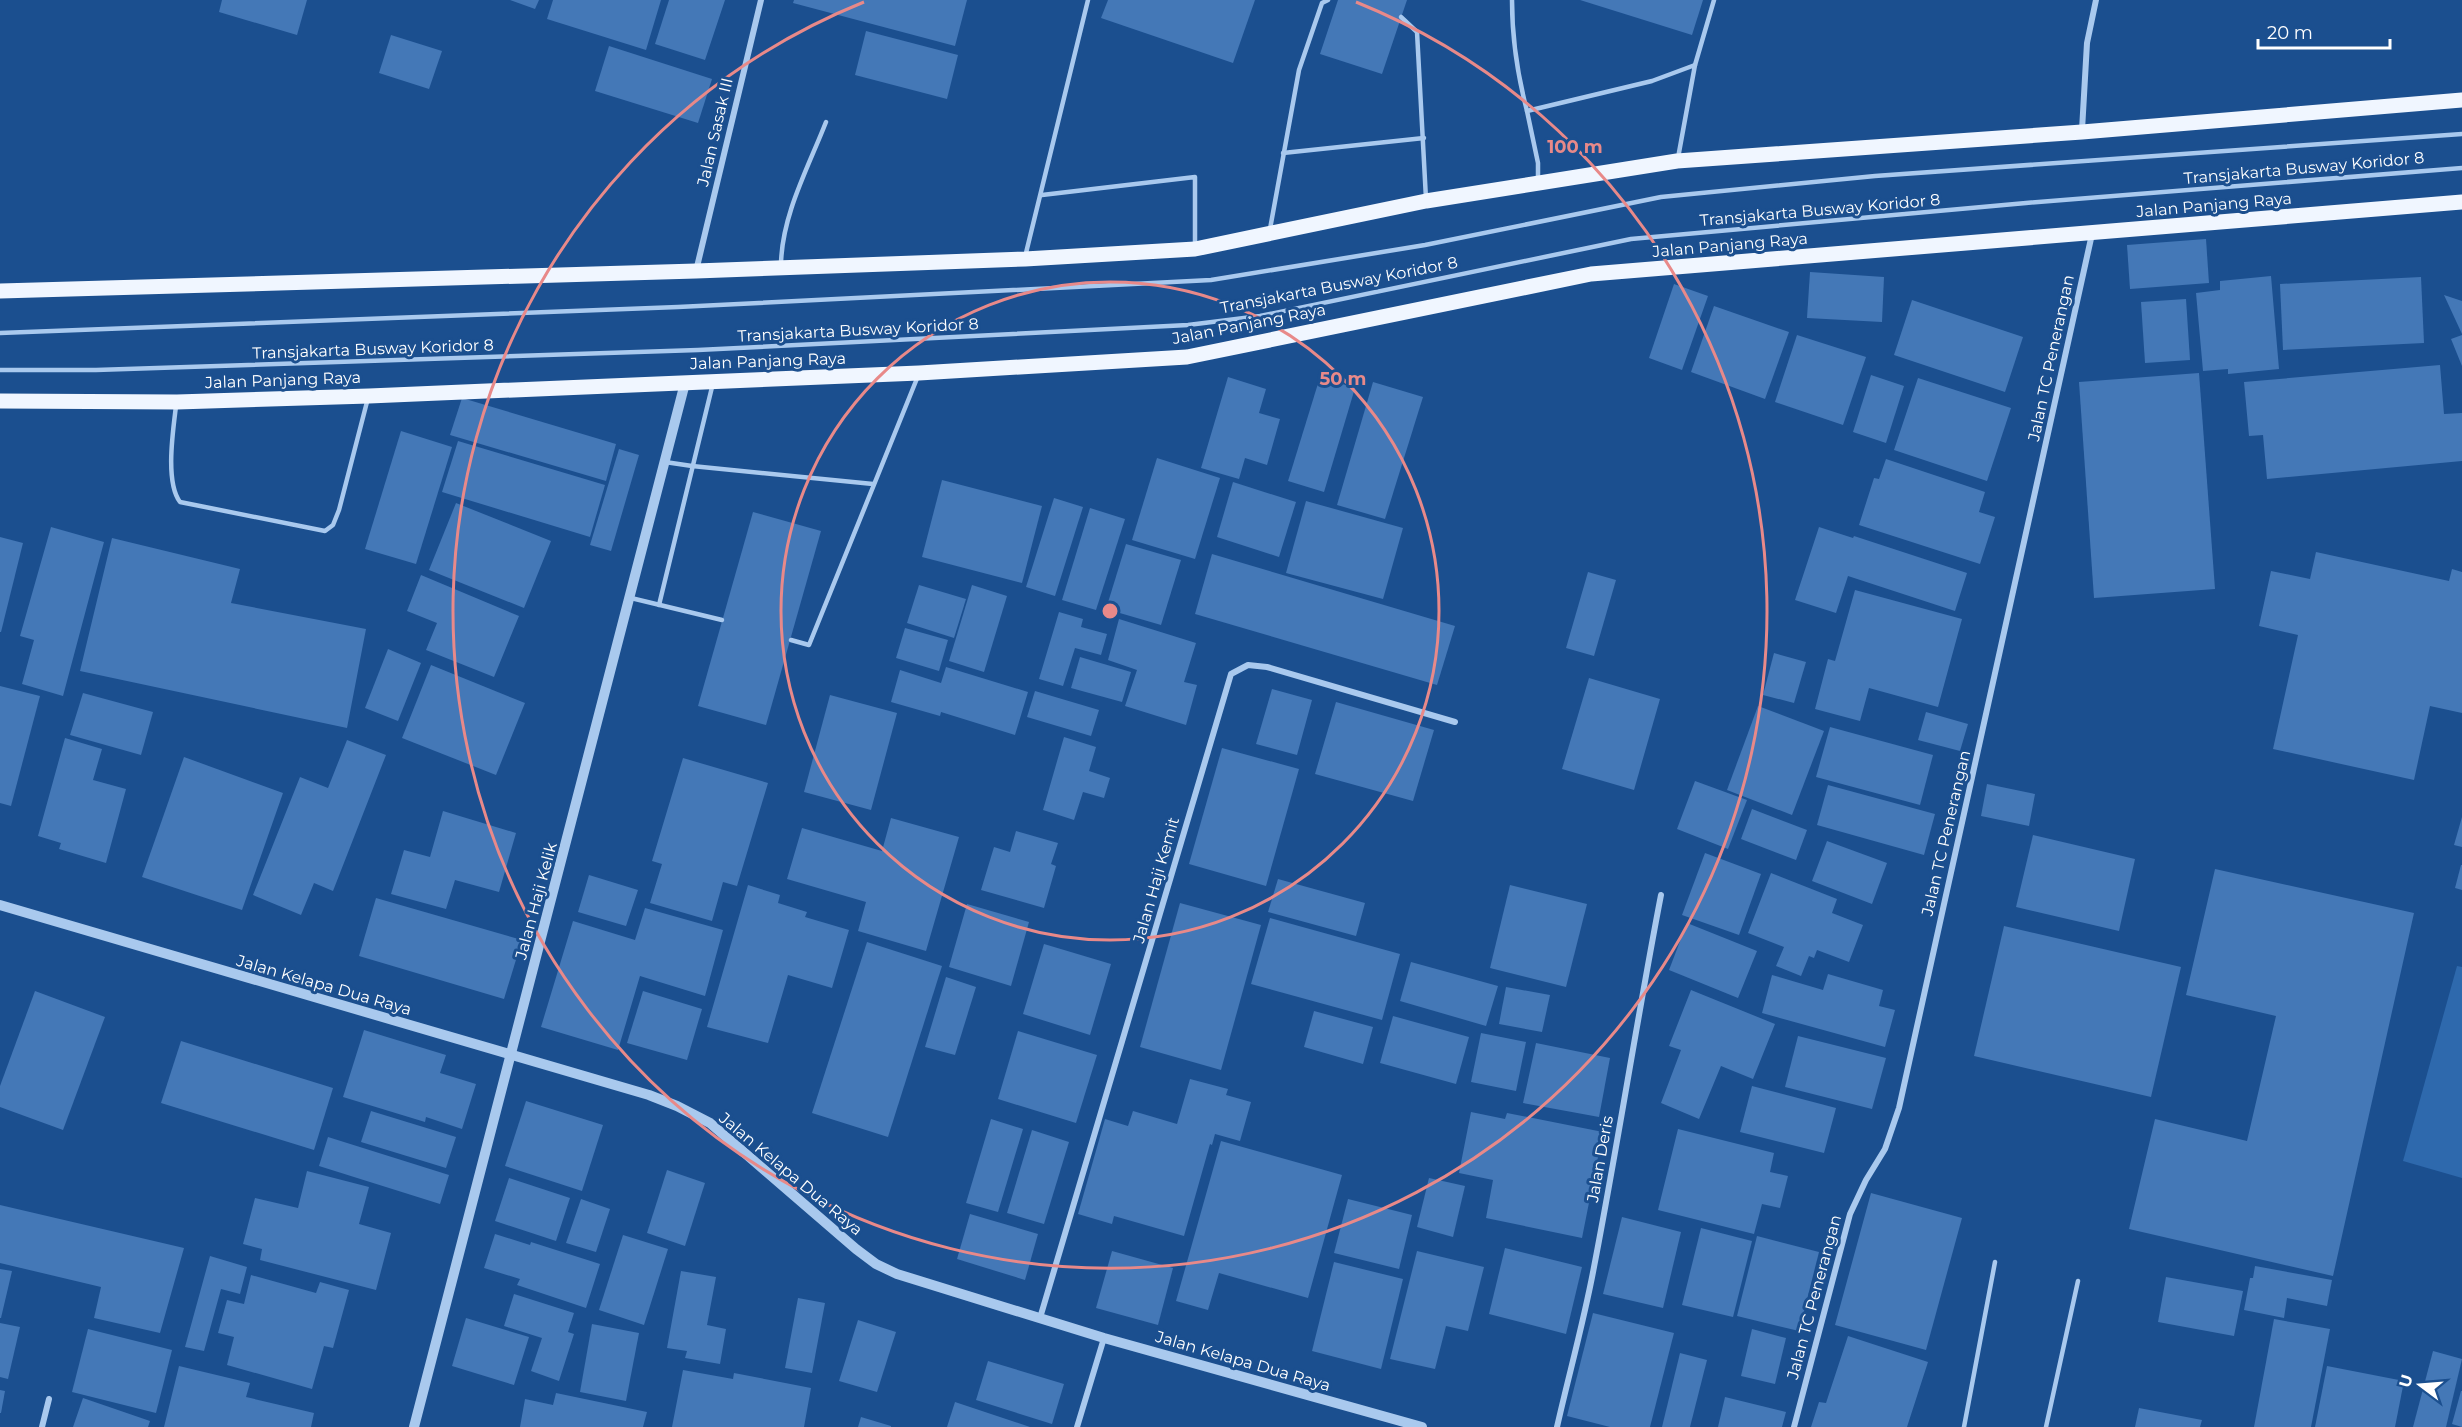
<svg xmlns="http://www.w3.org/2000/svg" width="2462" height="1427" viewBox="0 0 2462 1427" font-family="Montserrat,sans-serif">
<rect width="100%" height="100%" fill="#1b4f8f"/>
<path fill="#2e69ad" d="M2457,966L2462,967V1178L2403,1161Z"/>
<g fill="#4478b7">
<path d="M222,0H307L297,35L219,12Z"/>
<path d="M510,0H539L535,9Z"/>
<path d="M553,0H661L646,50L547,19Z"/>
<path d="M669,0H725L705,60L655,44Z"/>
<path d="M794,0H967L955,46L793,3Z"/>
<path d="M1108,0H1255L1233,63L1101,18Z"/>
<path d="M1338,0H1407L1382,74L1320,54Z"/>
<path d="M1580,0H1703L1692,35Z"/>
<path d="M866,31L958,55L947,99L855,75Z"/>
<path d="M391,35L442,51L429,89L379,73Z"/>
<path d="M609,46L712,79L698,123L595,91Z"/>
<path d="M2206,239L2209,283L2130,289L2127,245Z"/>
<path d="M1810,272L1884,277L1882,322L1807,318Z"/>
<path d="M2271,276L2279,369L2228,374V369L2203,371L2196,293L2220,290V281Z"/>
<path d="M2421,277L2424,343L2283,350L2280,284Z"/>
<path d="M1674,284L1708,296L1682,370L1649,358Z"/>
<path d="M2444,295L2462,301V334Z"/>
<path d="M2186,299L2190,360L2145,363L2141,302Z"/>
<path d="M1912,300L2023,337L2005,392L1894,355Z"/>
<path d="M1714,306L1789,332L1765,399L1691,372Z"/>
<path d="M1797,335L1866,357L1843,425L1775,402Z"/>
<path d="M2462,335V366L2451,339Z"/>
<path d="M2440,365L2444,414L2462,413V461L2267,479L2263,435L2249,436L2244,382Z"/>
<path d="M2199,373L2215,589L2094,598L2079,382Z"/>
<path d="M1871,375L1904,386L1886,443L1853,432Z"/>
<path d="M1228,377L1266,389L1259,413L1280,419L1267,465L1245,458L1239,479L1201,468Z"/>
<path d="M1320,377L1355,388L1324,492L1288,481Z"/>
<path d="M1918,378L2011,408L1987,481L1894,450Z"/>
<path d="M1373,382L1423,397L1385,519L1337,505Z"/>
<path d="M462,398L616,444L606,481L450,435Z"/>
<path d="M401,431L452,447L416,564L365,549Z"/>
<path d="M458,441L605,485L590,537L442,492Z"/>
<path d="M619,449L639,455L611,551L590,545Z"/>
<path d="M1157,458L1220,478L1195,559L1132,540Z"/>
<path d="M1886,459L1985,492L1979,512L1995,517L1980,564L1859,525L1874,478L1879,479Z"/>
<path d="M942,480L1042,506L1022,583L922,557Z"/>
<path d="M1233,482L1296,502L1279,557L1217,537Z"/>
<path d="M1054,498L1083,507L1055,596L1026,587Z"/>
<path d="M1306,501L1403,528L1383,599L1286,573Z"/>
<path d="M456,503L551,541L524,608L429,570Z"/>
<path d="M1090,508L1125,519L1096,610L1062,600Z"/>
<path d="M753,512L821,531L766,725L698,706Z"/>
<path d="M51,527L104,542L63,696L22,684L34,640L20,636Z"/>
<path d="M1819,527L1853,538L1854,536L1967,573L1955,611L1848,576L1836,613L1795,600Z"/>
<path d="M0,537L23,543L1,632H0Z"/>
<path d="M112,538L240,569L231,603L366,629L347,728L80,671Z"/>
<path d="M1126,544L1181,560L1161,625L1106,609Z"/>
<path d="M2316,552L2449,581L2452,569L2462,572V713L2430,706L2414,780L2273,749L2298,635L2259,626L2271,571L2310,579Z"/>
<path d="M1212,554L1455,626L1437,685L1195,614Z"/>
<path d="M1588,572L1616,580L1594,656L1566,648Z"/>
<path d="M421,575L519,616L494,677L426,650L437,623L407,611Z"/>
<path d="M919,585L966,599L954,638L907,623Z"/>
<path d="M972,585L1007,596L984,672L949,661Z"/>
<path d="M1855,590L1962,619L1938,707L1869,688L1860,721L1815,709L1828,659L1835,661Z"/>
<path d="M1059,612L1083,619L1081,627L1107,634L1101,655L1075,648L1063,686L1039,679Z"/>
<path d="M1119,619L1196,643L1184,682L1197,685L1186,725L1125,706L1137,670L1108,660Z"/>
<path d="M905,628L948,640L939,671L896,658Z"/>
<path d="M388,649L421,663L398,721L365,708Z"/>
<path d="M1774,653L1806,662L1794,703L1763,695Z"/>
<path d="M1080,657L1131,672L1122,702L1071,688Z"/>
<path d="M431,665L525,703L496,775L402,738Z"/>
<path d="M946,667L1028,692L1015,735L941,712L940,716L891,702L900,670L941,683Z"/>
<path d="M1589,678L1660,699L1634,790L1562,769Z"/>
<path d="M0,686L40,696L11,806L0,803Z"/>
<path d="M1272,689L1312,700L1297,755L1256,744Z"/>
<path d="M1035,691L1099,710L1091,736L1027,717Z"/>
<path d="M83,693L153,712L141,755L70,735Z"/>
<path d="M830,695L897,713L871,810L804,792Z"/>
<path d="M1336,702L1434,730L1413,801L1315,774Z"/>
<path d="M1758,706L1824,731L1792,815L1727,790Z"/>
<path d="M1926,712L1968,724L1960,751L1918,740Z"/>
<path d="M1830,727L1933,755L1920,805L1816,777Z"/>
<path d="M1064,737L1096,747L1089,771L1110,778L1104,798L1083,792L1074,820L1043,810Z"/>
<path d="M65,738L102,749L93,780L126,789L106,863L59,849L61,843L38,836Z"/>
<path d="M347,740L386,755L333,891L314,883L301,915L253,895L300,777L328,788Z"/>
<path d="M1222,748L1299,769L1266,886L1189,864Z"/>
<path d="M184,757L283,793L242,910L142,877Z"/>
<path d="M683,758L768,783L737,886L723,882L712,921L650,903L662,864L652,861Z"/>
<path d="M1695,781L1747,800L1728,849L1677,829Z"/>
<path d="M1987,784L2035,794L2029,826L1981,816Z"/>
<path d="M1828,785L1935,814L1924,855L1817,825Z"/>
<path d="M1752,809L1807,830L1796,860L1741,839Z"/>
<path d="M443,811L516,833L499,892L455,880L446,909L391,894L404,850L430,857Z"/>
<path d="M2462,817V847L2454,845Z"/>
<path d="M891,818L959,837L926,951L858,931L866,902L787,879L802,828L882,851Z"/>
<path d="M1016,831L1058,843L1051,864L1056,866L1044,908L981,890L994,847L1010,852Z"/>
<path d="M2033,835L2135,859L2119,931L2016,907Z"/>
<path d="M1827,841L1887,863L1872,904L1812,881Z"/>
<path d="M1705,853L1761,874L1739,935L1682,915Z"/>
<path d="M2461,865H2462V890L2455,888Z"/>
<path d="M2215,869L2414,913L2333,1276L2129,1229L2155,1119L2247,1141L2276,1016L2186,995Z"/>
<path d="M1771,873L1837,899L1832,913L1863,925L1849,962L1817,950L1814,958L1809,956L1801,976L1776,966L1784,947L1748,933Z"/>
<path d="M589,875L638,890L626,926L578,912Z"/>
<path d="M1278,879L1365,903L1356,936L1268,912Z"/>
<path d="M748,885L780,895L778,903L807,912L805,917L849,930L832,988L788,975L768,1043L707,1027Z"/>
<path d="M1510,885L1587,904L1566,987L1490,968Z"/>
<path d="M376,898L522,940L504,999L359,956Z"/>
<path d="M1180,903L1261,925L1221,1070L1140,1047Z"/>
<path d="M967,904L1029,922L1011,986L949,967Z"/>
<path d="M645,908L723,930L705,996L640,976L618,1050L541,1027L573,921L635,940Z"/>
<path d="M1270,918L1400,954L1382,1020L1251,984Z"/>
<path d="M1687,923L1757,951L1738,998L1669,970Z"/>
<path d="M2004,926L2181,967L2151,1097L1974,1056Z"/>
<path d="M867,942L942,966L888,1137L812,1113Z"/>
<path d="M1044,944L1111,964L1090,1035L1023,1014Z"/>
<path d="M1411,962L1498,986L1486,1026L1400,1001Z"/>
<path d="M1828,974L1883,990L1879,1006L1895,1010L1885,1047L1762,1013L1772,975L1823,990Z"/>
<path d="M946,977L976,987L955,1055L925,1047Z"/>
<path d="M1506,987L1550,995L1542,1032L1499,1024Z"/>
<path d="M1691,990L1775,1024L1753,1079L1721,1066L1699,1119L1661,1103L1681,1050L1669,1046Z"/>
<path d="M35,991L105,1017L63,1130L0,1107V1086Z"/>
<path d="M643,991L702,1009L687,1060L627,1043Z"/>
<path d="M1314,1011L1373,1027L1363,1064L1304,1047Z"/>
<path d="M1393,1016L1469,1037L1456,1084L1380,1063Z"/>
<path d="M364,1030L446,1055L440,1073L476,1084L462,1129L426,1117L425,1122L343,1097Z"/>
<path d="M1018,1031L1097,1055L1076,1123L998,1099Z"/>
<path d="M1481,1033L1526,1042L1516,1091L1471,1082Z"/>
<path d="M1798,1036L1886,1058L1872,1109L1785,1087Z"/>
<path d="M181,1041L333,1088L314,1150L161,1103Z"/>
<path d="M1536,1043L1610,1058L1599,1117L1523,1103Z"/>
<path d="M1190,1079L1228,1089L1226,1095L1251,1102L1240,1141L1215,1134L1212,1145L1210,1144L1184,1236L1114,1216L1112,1224L1078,1214L1105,1119L1128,1126L1133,1111L1177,1124Z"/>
<path d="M1752,1086L1836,1108L1824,1153L1740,1132Z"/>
<path d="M526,1101L603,1125L582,1191L505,1166Z"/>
<path d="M371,1111L456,1137L446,1168L361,1142Z"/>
<path d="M1471,1112L1505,1119L1507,1113L1603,1132L1582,1238L1486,1218L1493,1180L1459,1173Z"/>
<path d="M991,1119L1023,1129L998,1212L966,1203Z"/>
<path d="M1678,1129L1774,1153L1770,1172L1788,1176L1780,1208L1762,1204L1754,1234L1658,1210Z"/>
<path d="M1032,1130L1069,1142L1044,1224L1007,1213Z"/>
<path d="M328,1137L449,1175L440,1204L319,1166Z"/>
<path d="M1221,1141L1342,1175L1308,1298L1219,1273L1208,1310L1176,1301Z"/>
<path d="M667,1170L705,1183L685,1246L647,1233Z"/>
<path d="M307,1171L369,1187L359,1224L391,1233L376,1290L260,1260L262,1249L243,1244L255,1198L298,1208Z"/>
<path d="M509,1178L570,1198L556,1241L495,1221Z"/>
<path d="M1429,1178L1465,1186L1453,1237L1417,1227Z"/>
<path d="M1871,1193L1962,1218L1926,1350L1835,1325Z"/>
<path d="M581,1199L610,1209L596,1252L566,1243Z"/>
<path d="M1348,1199L1412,1215L1399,1269L1334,1253Z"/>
<path d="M0,1205L184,1248L160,1333L94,1318L101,1287L0,1263Z"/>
<path d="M970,1214L1038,1234L1025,1280L957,1259Z"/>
<path d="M1622,1217L1681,1232L1663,1308L1603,1294Z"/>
<path d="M1701,1228L1752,1241L1733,1317L1682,1305Z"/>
<path d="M495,1234L530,1245L531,1242L600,1264L586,1308L517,1285L520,1279L484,1268Z"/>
<path d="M623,1235L668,1249L644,1325L599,1310Z"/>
<path d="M1757,1236L1819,1252L1799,1331L1737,1316Z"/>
<path d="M1505,1248L1582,1267L1566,1334L1489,1314Z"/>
<path d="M1112,1251L1173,1268L1158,1325L1096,1308Z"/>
<path d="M1417,1251L1484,1267L1468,1331L1446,1326L1435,1369L1390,1359Z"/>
<path d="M210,1256L247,1267L240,1294L221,1289L204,1351L185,1347Z"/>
<path d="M1334,1262L1403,1279L1381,1369L1312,1351Z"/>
<path d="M2255,1266L2332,1280L2327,1306L2287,1298L2284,1318L2244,1310L2250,1278H2253Z"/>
<path d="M0,1269L12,1271L1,1318H0Z"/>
<path d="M681,1271L716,1277L707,1325L726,1329L720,1364L685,1358L687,1351L667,1348Z"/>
<path d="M251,1275L316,1293L320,1282L349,1290L333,1348L324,1346L312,1389L227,1365L234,1337L218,1333L227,1300L244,1304Z"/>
<path d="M2166,1277L2243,1291L2234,1336L2158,1322Z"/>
<path d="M514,1294L574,1313L568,1332L574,1334L559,1381L531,1371L542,1338L504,1326Z"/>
<path d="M798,1298L825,1303L812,1373L785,1368Z"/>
<path d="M1593,1313L1674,1333L1650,1427H1610L1567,1416Z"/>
<path d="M466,1318L529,1337L514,1385L452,1366Z"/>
<path d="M2274,1319L2330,1329L2311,1427H2254Z"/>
<path d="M858,1320L896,1332L877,1392L839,1381Z"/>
<path d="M0,1323L20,1327L8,1379L0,1377Z"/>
<path d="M592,1324L639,1333L626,1401L580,1392Z"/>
<path d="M88,1329L172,1350L156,1413L72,1392Z"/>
<path d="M1752,1329L1786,1338L1775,1384L1741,1376Z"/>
<path d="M1848,1336L1928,1362L1907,1427H1811L1819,1402L1826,1403Z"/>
<path d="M2433,1351L2462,1359L2446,1427H2413Z"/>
<path d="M1680,1353L1707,1360L1690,1427H1662Z"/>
<path d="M988,1361L1064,1384L1052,1424L976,1400Z"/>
<path d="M179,1366L250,1383L246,1397L314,1413L311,1427H164Z"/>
<path d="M2327,1366L2404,1381L2395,1427H2315Z"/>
<path d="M683,1370L733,1379L734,1373L811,1388L804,1427H672Z"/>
<path d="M0,1390L5,1391L1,1413H0Z"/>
<path d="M2461,1391H2462V1427L2452,1424Z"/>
<path d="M556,1393L647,1412L643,1427H520L525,1399L553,1405Z"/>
<path d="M1725,1397L1786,1412L1782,1427H1718Z"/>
<path d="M83,1398L150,1421L148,1427H73Z"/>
<path d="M955,1402L1030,1427H947Z"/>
<path d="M2139,1408L2202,1420L2200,1427H2135Z"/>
<path d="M861,1417L891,1426V1427H858Z"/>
</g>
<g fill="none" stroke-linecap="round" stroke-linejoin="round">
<g stroke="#a9c9ee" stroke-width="4.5">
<path d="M1512,0C1512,39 1517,73 1527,111"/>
<path d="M1401,17L1417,32L1426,199"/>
<path d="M1695,65L1714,0"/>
<path d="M1283,153L1424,138"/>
<path d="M1538,180V163L1527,111L1652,81L1695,65L1678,158"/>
<path d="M1042,195L1195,177V245"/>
<path d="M1270,229L1299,70L1322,3L1328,0"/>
<path d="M1025,257L1088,0"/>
<path d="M781,264C782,215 808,168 826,122"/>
<path d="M0,333L678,307L1211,280L1425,245L1661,197L1875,176L2462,134"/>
<path d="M0,370H96L698,350L1188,325L1260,316L1631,239L2026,203L2462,168"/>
<path d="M176,406C173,431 165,482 180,502L325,531L333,525L339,510L368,398"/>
<path d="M665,462L692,466L873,484"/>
<path d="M631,598L722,620"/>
<path d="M659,605L713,383"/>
<path d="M791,640L809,645L918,376"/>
<path d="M1964,1427L1995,1262"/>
<path d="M2046,1427L2078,1281"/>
</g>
<g stroke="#a9c9ee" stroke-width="6">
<path d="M2082,130L2087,43L2096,0"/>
<path d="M696,271L761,0"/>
<path d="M1040,1318L1231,674L1248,665L1267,667L1455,722"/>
<path d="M42,1427L49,1399"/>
<path d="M1077,1427L1104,1338"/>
<path d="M1557,1427C1569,1374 1584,1321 1594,1267C1618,1143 1637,1019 1661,895"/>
<path d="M1794,1427L1850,1214L1866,1180L1885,1149L1899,1108L2092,234"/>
</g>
<g stroke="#a9c9ee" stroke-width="10">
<path d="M0,905L649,1095L677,1106L710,1123L856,1249L876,1264L897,1274L1104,1338L1422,1427"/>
<path d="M414,1427L685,383"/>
</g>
<g stroke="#f0f6ff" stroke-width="15">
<path d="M0,291L696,271L1025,259L1195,249L1426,201L1677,161L2082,132L2462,100"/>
<path d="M0,401L177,402L369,396L919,373L1187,357L1591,274L2462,202"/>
</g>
</g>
<g fill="none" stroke="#e88989" stroke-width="3">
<circle cx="1110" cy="611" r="329"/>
<path d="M1356 2A657 657 0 1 1 864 2"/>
</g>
<g text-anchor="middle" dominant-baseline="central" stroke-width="6" stroke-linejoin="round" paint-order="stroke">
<g font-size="16" fill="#fff" stroke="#1b4f8f">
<text transform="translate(715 132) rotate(-77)">Jalan Sasak III</text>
<text transform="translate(2304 168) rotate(-5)">Transjakarta Busway Koridor 8</text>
<text transform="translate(2214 205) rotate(-5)">Jalan Panjang Raya</text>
<text transform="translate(1820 210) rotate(-5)">Transjakarta Busway Koridor 8</text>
<text transform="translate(1730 245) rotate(-5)">Jalan Panjang Raya</text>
<text transform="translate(1339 285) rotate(-11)">Transjakarta Busway Koridor 8</text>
<text transform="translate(1249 324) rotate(-11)">Jalan Panjang Raya</text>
<text transform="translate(858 330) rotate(-3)">Transjakarta Busway Koridor 8</text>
<text transform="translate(373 349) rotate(-2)">Transjakarta Busway Koridor 8</text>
<text transform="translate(2051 358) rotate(-78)">Jalan TC Penerangan</text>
<text transform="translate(768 361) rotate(-2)">Jalan Panjang Raya</text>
<text transform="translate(283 380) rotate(-2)">Jalan Panjang Raya</text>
<text transform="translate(1946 833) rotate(-77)">Jalan TC Penerangan</text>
<text transform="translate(1156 880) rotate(-74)">Jalan Haji Kemit</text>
<text transform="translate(536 901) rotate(-75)">Jalan Haji Kelik</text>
<text transform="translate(324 985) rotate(16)">Jalan Kelapa Dua Raya</text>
<text transform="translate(1600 1159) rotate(-80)">Jalan Deris</text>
<text transform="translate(791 1174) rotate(40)">Jalan Kelapa Dua Raya</text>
<text transform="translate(1814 1297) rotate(-75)">Jalan TC Penerangan</text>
<text transform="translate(1243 1361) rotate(16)">Jalan Kelapa Dua Raya</text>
</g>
</g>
<circle cx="1110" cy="611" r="9" fill="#e88989" stroke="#1b4f8f" stroke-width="3"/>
<g font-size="18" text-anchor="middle" font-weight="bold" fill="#e88989" stroke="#1b4f8f" stroke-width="6" stroke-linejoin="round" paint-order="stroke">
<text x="1575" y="153">100 m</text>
<text x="1343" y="385">50 m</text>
</g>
<g transform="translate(2420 1385) rotate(286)" stroke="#1b4f8f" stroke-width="4.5" paint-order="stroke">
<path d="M0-4.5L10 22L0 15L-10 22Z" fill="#ffffff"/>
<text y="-9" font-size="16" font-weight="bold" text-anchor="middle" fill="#ffffff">U</text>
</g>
<path d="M2258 39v9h132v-9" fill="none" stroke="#ffffff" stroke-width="3"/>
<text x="2267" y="39" font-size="18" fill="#ffffff" stroke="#1b4f8f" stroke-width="4.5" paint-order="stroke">20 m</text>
</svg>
